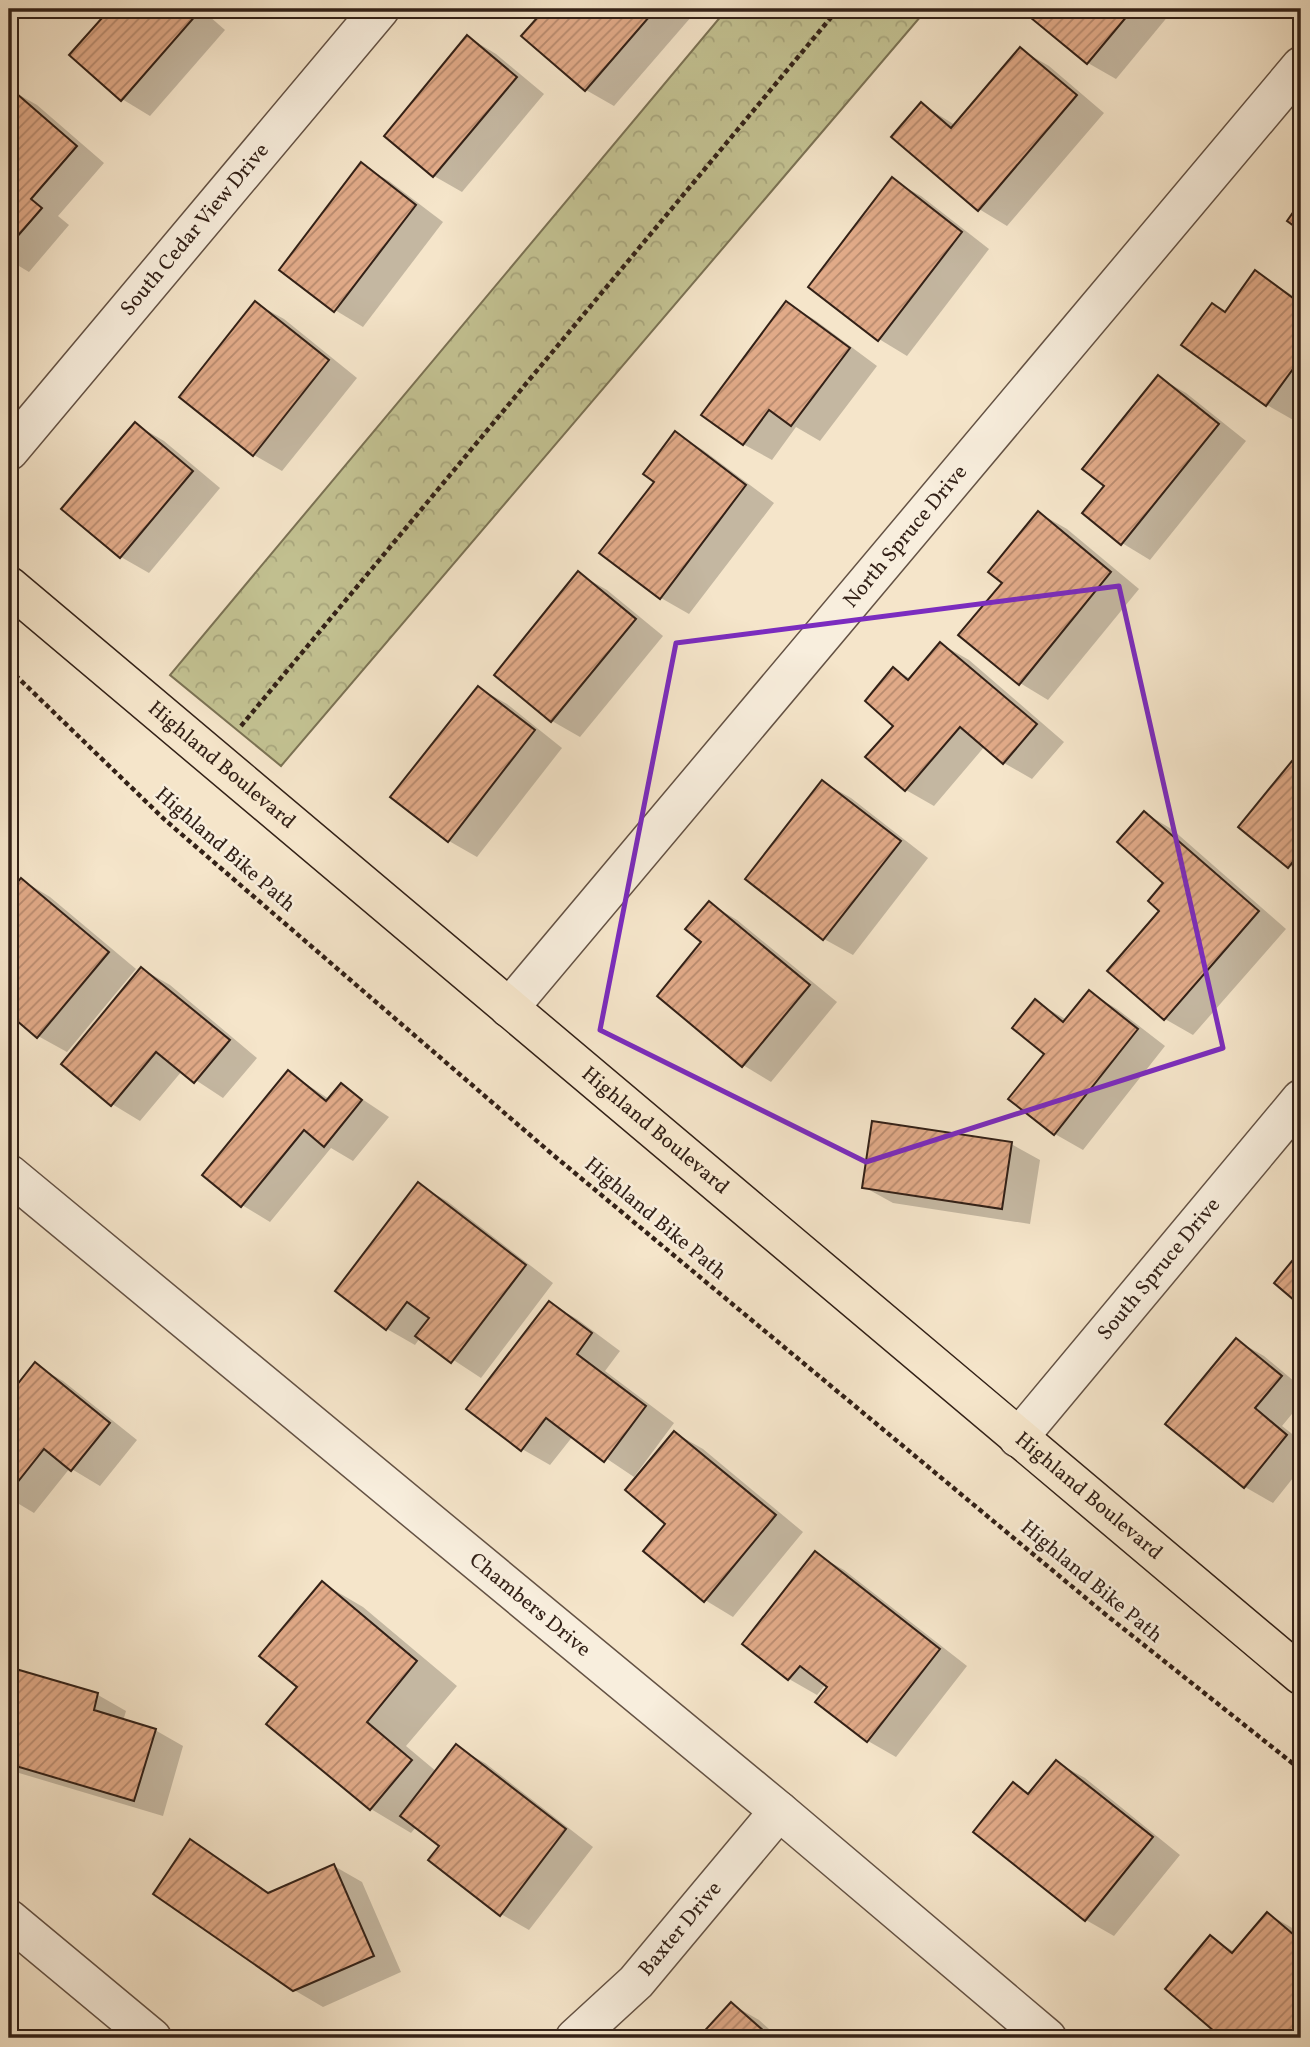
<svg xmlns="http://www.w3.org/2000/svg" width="1310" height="2047" viewBox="0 0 1310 2047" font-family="Vollkorn,serif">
<defs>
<pattern id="park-crowns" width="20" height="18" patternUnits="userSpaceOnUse" patternTransform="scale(1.75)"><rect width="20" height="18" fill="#c3c292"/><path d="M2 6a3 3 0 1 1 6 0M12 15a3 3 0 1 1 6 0" fill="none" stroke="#a8a67d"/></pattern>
<pattern id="building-hatch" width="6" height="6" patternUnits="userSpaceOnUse" patternTransform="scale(1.75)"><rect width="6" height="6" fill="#e1aa88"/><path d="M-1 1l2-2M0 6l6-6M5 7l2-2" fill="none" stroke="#b78a6e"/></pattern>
</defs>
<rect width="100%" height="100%" fill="#f5e5ca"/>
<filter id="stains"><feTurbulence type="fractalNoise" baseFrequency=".00286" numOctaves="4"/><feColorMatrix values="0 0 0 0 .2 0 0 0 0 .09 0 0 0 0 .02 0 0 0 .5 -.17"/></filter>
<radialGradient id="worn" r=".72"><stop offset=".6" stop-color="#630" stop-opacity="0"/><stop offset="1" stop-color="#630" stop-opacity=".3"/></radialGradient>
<path fill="url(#park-crowns)" stroke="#7b7254" stroke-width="2" d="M727,9H927L281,766L170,675Z"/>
<g fill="#0003">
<path d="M112,9H201L225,30L150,116L122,99L71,55Z"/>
<path d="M547,9H698L614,106L586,90L524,36Z"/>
<path d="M1041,9H1174L1116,79L1088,63L1034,18Z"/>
<path d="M468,37L496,54L544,94L462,192L434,176L386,136Z"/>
<path d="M1021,50L1049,66L1104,113L1007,226L979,209L921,104L955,125Z"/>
<path d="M9,89L37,105L104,163L58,216L69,225L29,272L9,260Z"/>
<path d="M361,165L389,181L443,222L363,327L335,310Z"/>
<path d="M892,180L921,196L989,249L907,356L879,339Z"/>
<path d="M1256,272L1301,301V413L1295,421L1267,405L1183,344L1227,313Z"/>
<path d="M255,303L284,319L357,378L282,471L254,455L181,397Z"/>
<path d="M787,303L815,320L877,366L820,441L796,427L772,460L743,444Z"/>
<path d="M1158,377L1186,393L1246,441L1150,560L1122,543L1106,486Z"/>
<path d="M135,424L164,441L220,488L149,573L121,557Z"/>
<path d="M675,433L703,450L774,503L689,614L661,598L602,552L656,481Z"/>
<path d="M1039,513L1067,529L1139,589L1048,700L1020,683L1004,583Z"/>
<path d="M579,574L607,590L663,636L580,737L552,721Z"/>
<path d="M941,644L969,660L1064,742L1032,779L1004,763L985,746L934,806L906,790L895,726L894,669L911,679Z"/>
<path d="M479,688L507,704L562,748L477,857L449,841Z"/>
<path d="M1301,752V874L1240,826Z"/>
<path d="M823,782L851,798L928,858L853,955L824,939L748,879Z"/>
<path d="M1145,813L1173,830L1286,929L1193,1035L1165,1019L1162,911L1165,883Z"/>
<path d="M22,880L50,897L136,969L67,1052L38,1036L9,1011V896Z"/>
<path d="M709,903L737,920L837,1002L771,1082L743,1065Z"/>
<path d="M142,969L170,985L257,1058L223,1098L182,1071L140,1121L112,1104Z"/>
<path d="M1089,992L1117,1009L1165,1046L1083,1150L1055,1134L1011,1099L1046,1053L1036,1002L1067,1020Z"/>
<path d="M288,1072L329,1099L341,1085L389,1117L353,1161L331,1148L270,1222L242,1205Z"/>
<path d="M1011,1144L1040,1160L1030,1224L893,1203L864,1187Z"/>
<path d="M419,1185L447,1201L553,1283L481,1378L420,1338L415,1345L387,1329Z"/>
<path d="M549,1303L577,1319L620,1351L605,1371L674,1423L634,1477L573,1436L550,1465L522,1449Z"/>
<path d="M1236,1340L1264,1356L1301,1387V1403L1282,1426L1301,1441V1468L1273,1503L1245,1487Z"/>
<path d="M35,1365L63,1381L137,1440L100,1486L70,1468L34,1513L9,1498V1397Z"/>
<path d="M675,1433L703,1449L803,1532L733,1617L705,1600L668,1523Z"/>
<path d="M816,1554L844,1570L967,1666L896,1757L868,1741L826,1684L817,1695L789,1679L745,1644Z"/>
<path d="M322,1583L363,1607L457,1686L406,1746L437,1772L456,1747L485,1763L593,1847L529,1930L501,1914L441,1846L416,1827L411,1833L371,1809L299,1687Z"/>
<path d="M9,1668L98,1695L126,1711L123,1721L155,1730L183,1746L163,1816L9,1770Z"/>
<path d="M1056,1762L1085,1778L1180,1855L1114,1936L1086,1920L976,1832L1013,1784L1031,1794Z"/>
<path d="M191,1842L271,1894L334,1866L362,1882L401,1972L323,2007L294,1990Z"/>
<path d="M1268,1914L1301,1933V2038H1225L1167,1989L1211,1938L1235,1952Z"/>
<path d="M731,2004L759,2020L778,2037L784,2038H701Z"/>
</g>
<g fill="url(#building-hatch)" stroke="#332117" stroke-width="2">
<path d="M110,9H193L198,13L121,101L69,55Z"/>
<path d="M545,9H656L585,91L521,36Z"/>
<path d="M1039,9H1133L1087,64L1031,18Z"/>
<path d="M467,35L517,77L433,177L384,136Z"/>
<path d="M1020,47L1077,95L978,211L891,137L921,102L951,128Z"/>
<path d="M9,87L77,146L31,199L42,208L9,246Z"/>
<path d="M361,162L416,205L334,312L279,270Z"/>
<path d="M892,177L962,232L878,341L808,287Z"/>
<path d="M1301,201V231L1287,221Z"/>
<path d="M1255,270L1301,304V358L1266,406L1181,345L1212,303L1225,312Z"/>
<path d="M255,301L329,360L253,456L179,397Z"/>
<path d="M786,301L850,348L791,426L769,410L743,445L701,415Z"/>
<path d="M1158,375L1219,424L1121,545L1082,513L1104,486L1082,469Z"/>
<path d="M135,422L193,471L120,558L61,509Z"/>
<path d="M675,431L746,485L660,599L599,553L654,482L643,474Z"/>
<path d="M1038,511L1111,572L1019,685L958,635L1002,583L988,572Z"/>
<path d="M578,571L636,619L551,722L494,675Z"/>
<path d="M940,642L1037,724L1003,764L960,727L905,791L865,757L893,726L865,701L893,667L908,680Z"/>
<path d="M478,686L535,730L448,842L390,797Z"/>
<path d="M1301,750V852L1288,868L1238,827Z"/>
<path d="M822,780L901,841L823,940L745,879Z"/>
<path d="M1144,811L1259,911L1164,1020L1107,971L1159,911L1148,901L1163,883L1117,842Z"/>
<path d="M21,878L109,952L37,1038L9,1014V893Z"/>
<path d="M709,901L810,985L742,1067L657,996L701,942L685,929Z"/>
<path d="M141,967L230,1040L194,1083L156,1052L111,1106L61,1064Z"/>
<path d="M1089,990L1138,1029L1054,1135L1008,1099L1044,1054L1012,1028L1035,999L1063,1022Z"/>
<path d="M288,1070L326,1101L341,1083L362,1100L324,1147L304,1130L241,1207L202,1175Z"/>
<path d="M872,1121L1012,1142L1002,1209L862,1188Z"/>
<path d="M418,1182L526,1265L451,1363L415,1336L429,1318L407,1302L386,1330L335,1291Z"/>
<path d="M1301,1250V1306L1274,1283Z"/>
<path d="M549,1301L592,1333L577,1354L646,1406L604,1462L546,1418L521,1451L466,1409Z"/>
<path d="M1236,1338L1282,1376L1255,1408L1287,1435L1244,1488L1165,1424Z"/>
<path d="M35,1362L110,1423L71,1471L44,1449L9,1493V1395Z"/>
<path d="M674,1431L776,1515L704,1602L643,1551L665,1524L625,1490Z"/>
<path d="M815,1551L940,1649L867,1742L815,1702L827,1687L800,1666L788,1680L742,1644Z"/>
<path d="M322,1581L417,1661L367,1722L412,1760L370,1810L266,1724L297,1687L259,1656Z"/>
<path d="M9,1667L98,1693L94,1710L156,1729L134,1801L9,1764Z"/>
<path d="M456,1744L566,1829L500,1916L428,1860L439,1846L400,1816Z"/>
<path d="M1056,1760L1153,1837L1085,1921L973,1832L1013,1782L1028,1794Z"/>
<path d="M190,1839L268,1893L334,1864L374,1956L293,1991L153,1894Z"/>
<path d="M1267,1912L1301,1941V2038H1222L1165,1989L1210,1935L1232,1953Z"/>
<path d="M731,2002L765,2032L791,2038H698Z"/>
</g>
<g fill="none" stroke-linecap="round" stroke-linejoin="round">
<defs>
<g id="minor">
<path id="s1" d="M9,451L380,9"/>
<path id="s2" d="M509,1008L1301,66"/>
<path id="s3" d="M9,1174L779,1811L1047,2038"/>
<path id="s4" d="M1018,1438L1301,1099"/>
<path d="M9,1919L152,2038"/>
<path id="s5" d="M575,2038L636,1982L779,1811"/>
</g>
<g id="major">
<path id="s6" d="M9,586L1301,1675"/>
</g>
</defs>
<use href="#minor" stroke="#645244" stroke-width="41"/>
<use href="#major" stroke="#332117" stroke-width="41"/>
<g stroke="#332117" stroke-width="4.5" stroke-dasharray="5 3.5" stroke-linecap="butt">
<path d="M9,669L165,820L552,1154L1105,1614L1301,1770"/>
<path d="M241,726L838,9"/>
</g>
<use href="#minor" stroke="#f8eedd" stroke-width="38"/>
<use href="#major" stroke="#f5e5ca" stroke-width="38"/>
</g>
<path fill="none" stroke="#7b2cbf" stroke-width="5" stroke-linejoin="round" d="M1119,586L1223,1048L866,1162L600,1030L676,643Z"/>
<g text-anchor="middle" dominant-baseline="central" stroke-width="5" stroke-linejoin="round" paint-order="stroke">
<g font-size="21" fill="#332117" stroke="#f8eedd">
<text stroke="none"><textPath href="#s1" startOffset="289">South Cedar View Drive</textPath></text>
<text stroke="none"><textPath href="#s2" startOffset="616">North Spruce Drive</textPath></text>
<text stroke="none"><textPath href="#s6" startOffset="278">Highland Boulevard</textPath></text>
<text transform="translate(225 850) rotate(41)">Highland Bike Path</text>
<text stroke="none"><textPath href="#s6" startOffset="845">Highland Boulevard</textPath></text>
<text transform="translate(655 1219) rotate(40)">Highland Bike Path</text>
<text stroke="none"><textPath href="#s4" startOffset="220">South Spruce Drive</textPath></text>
<text stroke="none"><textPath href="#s6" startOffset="1412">Highland Boulevard</textPath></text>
<text transform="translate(1091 1582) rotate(40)">Highland Bike Path</text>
<text stroke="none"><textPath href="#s3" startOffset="676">Chambers Drive</textPath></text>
<text stroke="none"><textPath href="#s5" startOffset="152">Baxter Drive</textPath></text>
</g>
</g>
<rect width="1310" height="2047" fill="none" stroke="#f5e5ca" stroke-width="35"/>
<rect x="10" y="10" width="1289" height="2026" fill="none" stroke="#332117" stroke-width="3.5"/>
<rect x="18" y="18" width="1275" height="2012" fill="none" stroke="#332117" stroke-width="2"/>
<rect width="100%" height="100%" filter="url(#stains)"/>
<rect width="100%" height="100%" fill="url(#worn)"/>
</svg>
